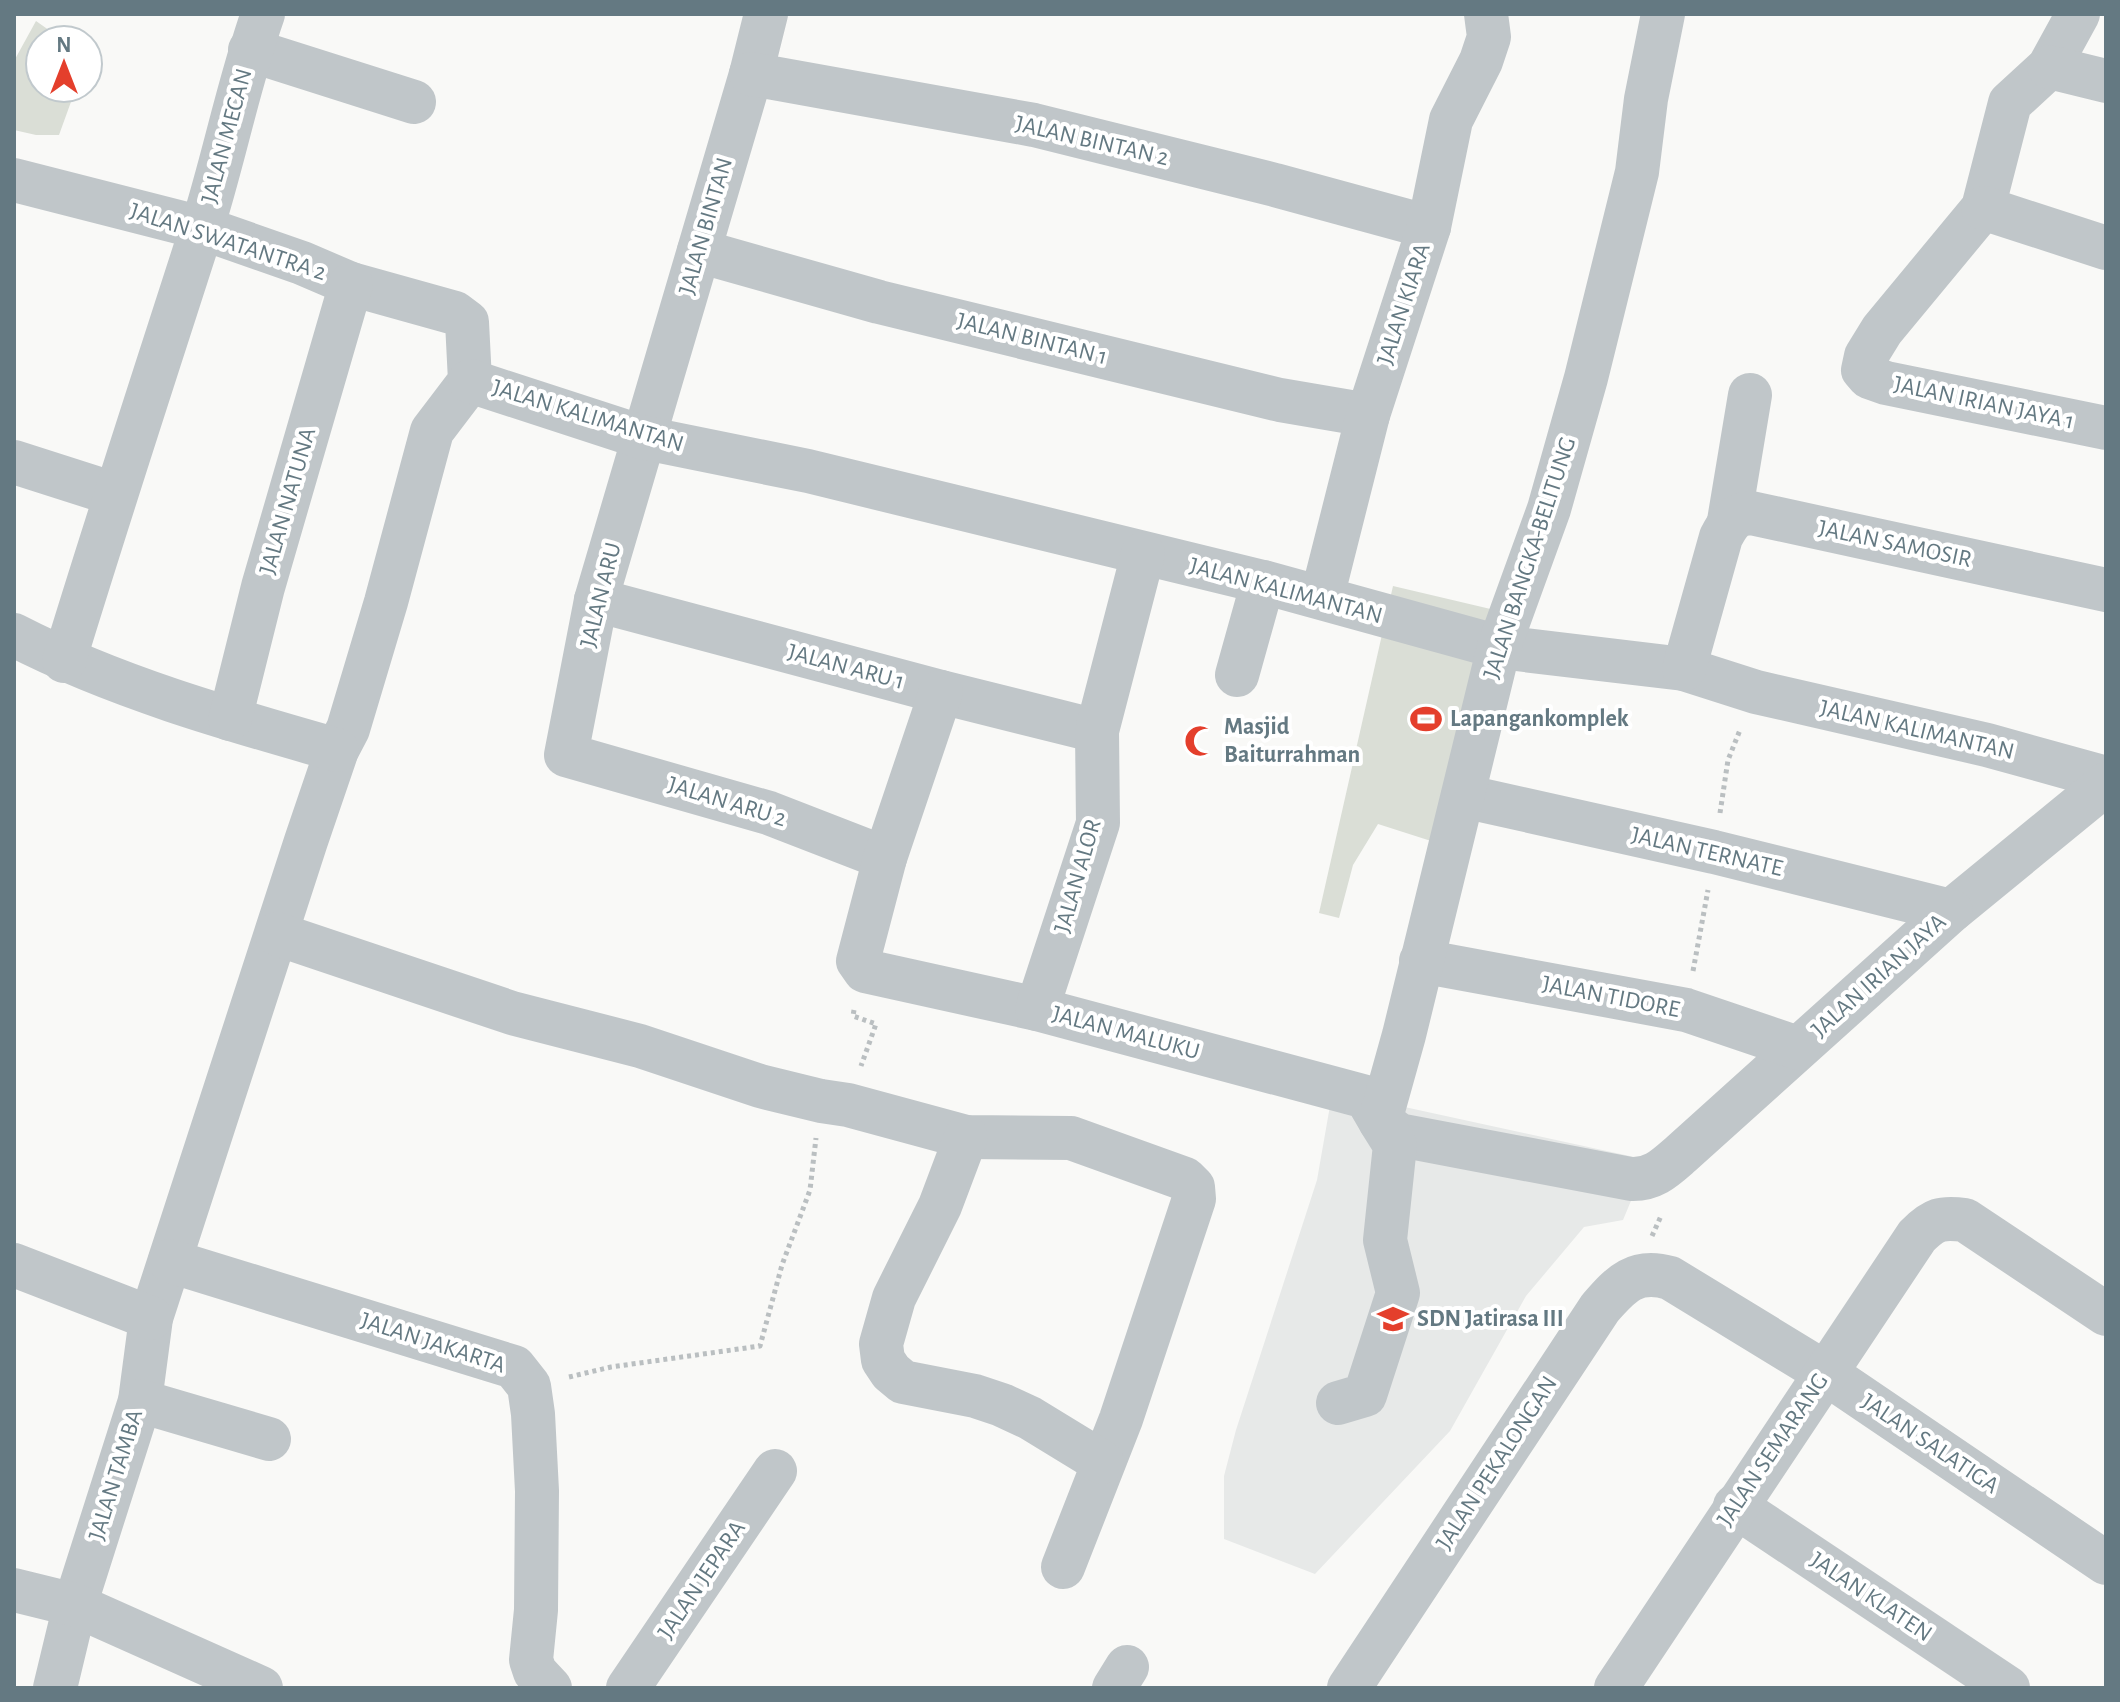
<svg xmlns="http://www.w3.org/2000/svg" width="2120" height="1702" viewBox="0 0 2120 1702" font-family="'Alegreya Sans',sans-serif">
<rect width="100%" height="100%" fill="#f9f9f7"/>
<path fill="#e7e9e8" d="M1334,1083L1400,1106L1648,1160L1623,1220L1584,1227L1526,1296L1450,1431L1315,1574L1224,1539V1476L1236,1430L1317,1180Z"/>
<g fill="#daded6">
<path d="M36,21L63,40H40V88H76L59,135H36L14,130V61Z"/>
<path d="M1393,586L1516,615L1456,849L1378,824L1353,865L1339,918L1319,913Z"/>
</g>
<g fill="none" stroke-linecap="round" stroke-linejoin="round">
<g stroke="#babfc1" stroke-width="5" stroke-dasharray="4 4" stroke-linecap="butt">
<path d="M1720,813L1728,760L1740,730"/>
<path d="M1693,971L1708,890"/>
<path d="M854,1010L853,1016L876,1024L861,1066"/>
<path d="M1652,1236L1661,1216"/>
<path d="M569,1377L611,1367L760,1346L782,1265L810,1190L816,1138"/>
</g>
<g stroke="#c0c6c9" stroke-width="44">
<path d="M766,14L751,74L596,600L566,755L769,813L885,858"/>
<path d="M2078,14L2049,67L2010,103L1983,208L1882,330L1866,356L1863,370L1869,377L1886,383L2106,428"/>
<path d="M250,50L414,102"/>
<path d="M2049,67L2106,81"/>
<path d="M751,74L1034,125L1275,185L1429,227"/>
<path d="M14,180L202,228L302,263L351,284L455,313L467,322L470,381L432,431L386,602L348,729L337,750L306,841L151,1318L140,1401L75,1605L55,1688"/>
<path d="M1983,208L2106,248"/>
<path d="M699,251L879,302L1280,400L1368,415"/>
<path d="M470,381L645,438L808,471L1263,582L1499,647L1684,669L1756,692L1987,745L2106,778"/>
<path d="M14,462L114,494"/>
<path d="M1729,521L1750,395"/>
<path d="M1322,597L1368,415L1429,227L1451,120L1481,61L1489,37L1486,14"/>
<path d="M596,600L941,692L1097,731"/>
<path d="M14,635C115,687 228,719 337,750"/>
<path d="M64,661C108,517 155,374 201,231C224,159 238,85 263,14"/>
<path d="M1684,669L1721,537C1729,522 1733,515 1751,513L2106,590"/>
<path d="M1237,675L1263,582"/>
<path d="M941,692L885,858L858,961L865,971L1037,1009L1366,1097L1380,1121L1399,1135L1631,1179C1653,1180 1665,1168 1681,1154L1951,911L2106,784"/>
<path d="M230,719L263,587L351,284"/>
<path d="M1463,796L1714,852L1951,911"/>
<path d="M277,934L512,1013L640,1046L760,1086L821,1101L848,1105L966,1137L1071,1138L1185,1179L1193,1187L1194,1199L1121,1419L1063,1567"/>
<path d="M1421,961L1686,1010L1798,1048"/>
<path d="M1037,1009L1098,823L1097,731L1143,554"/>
<path d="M966,1137L940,1206L894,1298L881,1344L883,1360L891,1372L903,1382L975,1396L1002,1405L1030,1418L1102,1462"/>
<path d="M170,1261L514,1367L529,1386L533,1414L537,1491L536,1610L531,1660L535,1672L550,1688"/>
<path d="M14,1265L151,1318"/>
<path d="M140,1401L269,1439"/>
<path d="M1338,1403L1365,1395L1398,1293L1385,1240L1395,1145L1380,1121L1404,1035L1499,647L1549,509L1586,378L1637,172L1646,99L1663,14"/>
<path d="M1735,1506L2008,1688"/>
<path d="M14,1590L75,1605L261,1688"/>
<path d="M628,1688L775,1471"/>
<path d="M1114,1688L1127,1667"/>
<path d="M1349,1688L1600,1308C1621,1284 1635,1268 1670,1278L1824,1372L2106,1563"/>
<path d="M1616,1688L1917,1236C1934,1219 1941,1217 1965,1220L2106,1314"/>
</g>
</g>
<defs>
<symbol id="stadium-bare" viewBox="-9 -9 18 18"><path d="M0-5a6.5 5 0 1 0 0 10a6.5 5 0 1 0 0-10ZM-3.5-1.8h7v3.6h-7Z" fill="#e43f2c" stroke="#fff" stroke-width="2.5" paint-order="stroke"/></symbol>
<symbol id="mosque-bare" viewBox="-9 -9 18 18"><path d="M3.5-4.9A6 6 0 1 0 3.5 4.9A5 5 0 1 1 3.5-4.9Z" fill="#e43f2c" stroke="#fff" stroke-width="2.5" paint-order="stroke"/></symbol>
<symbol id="school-bare" viewBox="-9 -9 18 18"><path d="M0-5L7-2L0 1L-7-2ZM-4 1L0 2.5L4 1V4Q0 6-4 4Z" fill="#e43f2c" stroke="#fff" stroke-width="2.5" paint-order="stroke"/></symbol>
</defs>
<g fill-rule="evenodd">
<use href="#stadium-bare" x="1404" y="697" width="44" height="44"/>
<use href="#mosque-bare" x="1178" y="719" width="44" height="44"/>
<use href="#school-bare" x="1371" y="1297" width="44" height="44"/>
</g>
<g text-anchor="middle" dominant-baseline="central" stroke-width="8" stroke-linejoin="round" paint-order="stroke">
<g font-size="24" fill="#647982" stroke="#fff">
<text transform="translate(227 136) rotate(-75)">JALAN MECAN</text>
<text transform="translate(1092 141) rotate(13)">JALAN BINTAN 2</text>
<text transform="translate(706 226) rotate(-74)">JALAN BINTAN</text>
<text transform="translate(228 242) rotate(18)">JALAN SWATANTRA 2</text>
<text transform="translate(1404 304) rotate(-72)">JALAN KIARA</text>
<text transform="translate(1032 339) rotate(14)">JALAN BINTAN 1</text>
<text transform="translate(1984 403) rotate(12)">JALAN IRIAN JAYA 1</text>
<text transform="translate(588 416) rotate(17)">JALAN KALIMANTAN</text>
<text transform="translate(288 501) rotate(-74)">JALAN NATUNA</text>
<text transform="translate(1895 544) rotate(12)">JALAN SAMOSIR</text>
<text transform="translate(1530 558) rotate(-72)">JALAN BANGKA-BELITUNG</text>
<text transform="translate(1286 591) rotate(15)">JALAN KALIMANTAN</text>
<text transform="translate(601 595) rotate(-76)">JALAN ARU</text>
<text transform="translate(846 667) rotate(15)">JALAN ARU 1</text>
<text transform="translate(1917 730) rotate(13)">JALAN KALIMANTAN</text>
<text transform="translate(727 802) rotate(17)">JALAN ARU 2</text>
<text transform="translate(1707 852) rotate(13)">JALAN TERNATE</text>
<text transform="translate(1078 876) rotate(-74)">JALAN ALOR</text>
<text transform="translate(1879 976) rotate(-42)">JALAN IRIAN JAYA</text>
<text transform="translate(1611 997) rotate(11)">JALAN TIDORE</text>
<text transform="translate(1126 1033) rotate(15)">JALAN MALUKU</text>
<text transform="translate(433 1343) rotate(18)">JALAN JAKARTA</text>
<text transform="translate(1930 1444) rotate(34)">JALAN SALATIGA</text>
<text transform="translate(1773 1450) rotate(-56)">JALAN SEMARANG</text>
<text transform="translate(1497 1463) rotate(-57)">JALAN PEKALONGAN</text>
<text transform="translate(116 1475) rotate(-73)">JALAN TAMBA</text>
<text transform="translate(702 1580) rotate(-56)">JALAN JEPARA</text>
<text transform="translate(1871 1597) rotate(34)">JALAN KLATEN</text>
</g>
<g font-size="24" font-weight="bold" fill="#647982" stroke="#fff" text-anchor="start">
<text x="1450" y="719">Lapangankomplek</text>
<text x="1224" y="727">Masjid<tspan x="1224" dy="28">Baiturrahman</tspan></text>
<text x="1417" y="1319">SDN Jatirasa III</text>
</g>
</g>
<rect width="2120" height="1702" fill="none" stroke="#647982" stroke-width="32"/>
<g transform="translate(64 64)"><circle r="38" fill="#ffffff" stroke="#c1c9cd" stroke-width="2"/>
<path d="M0-6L14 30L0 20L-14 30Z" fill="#e43f2c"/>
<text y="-12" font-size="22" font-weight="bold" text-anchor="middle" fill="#647982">N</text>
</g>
</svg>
